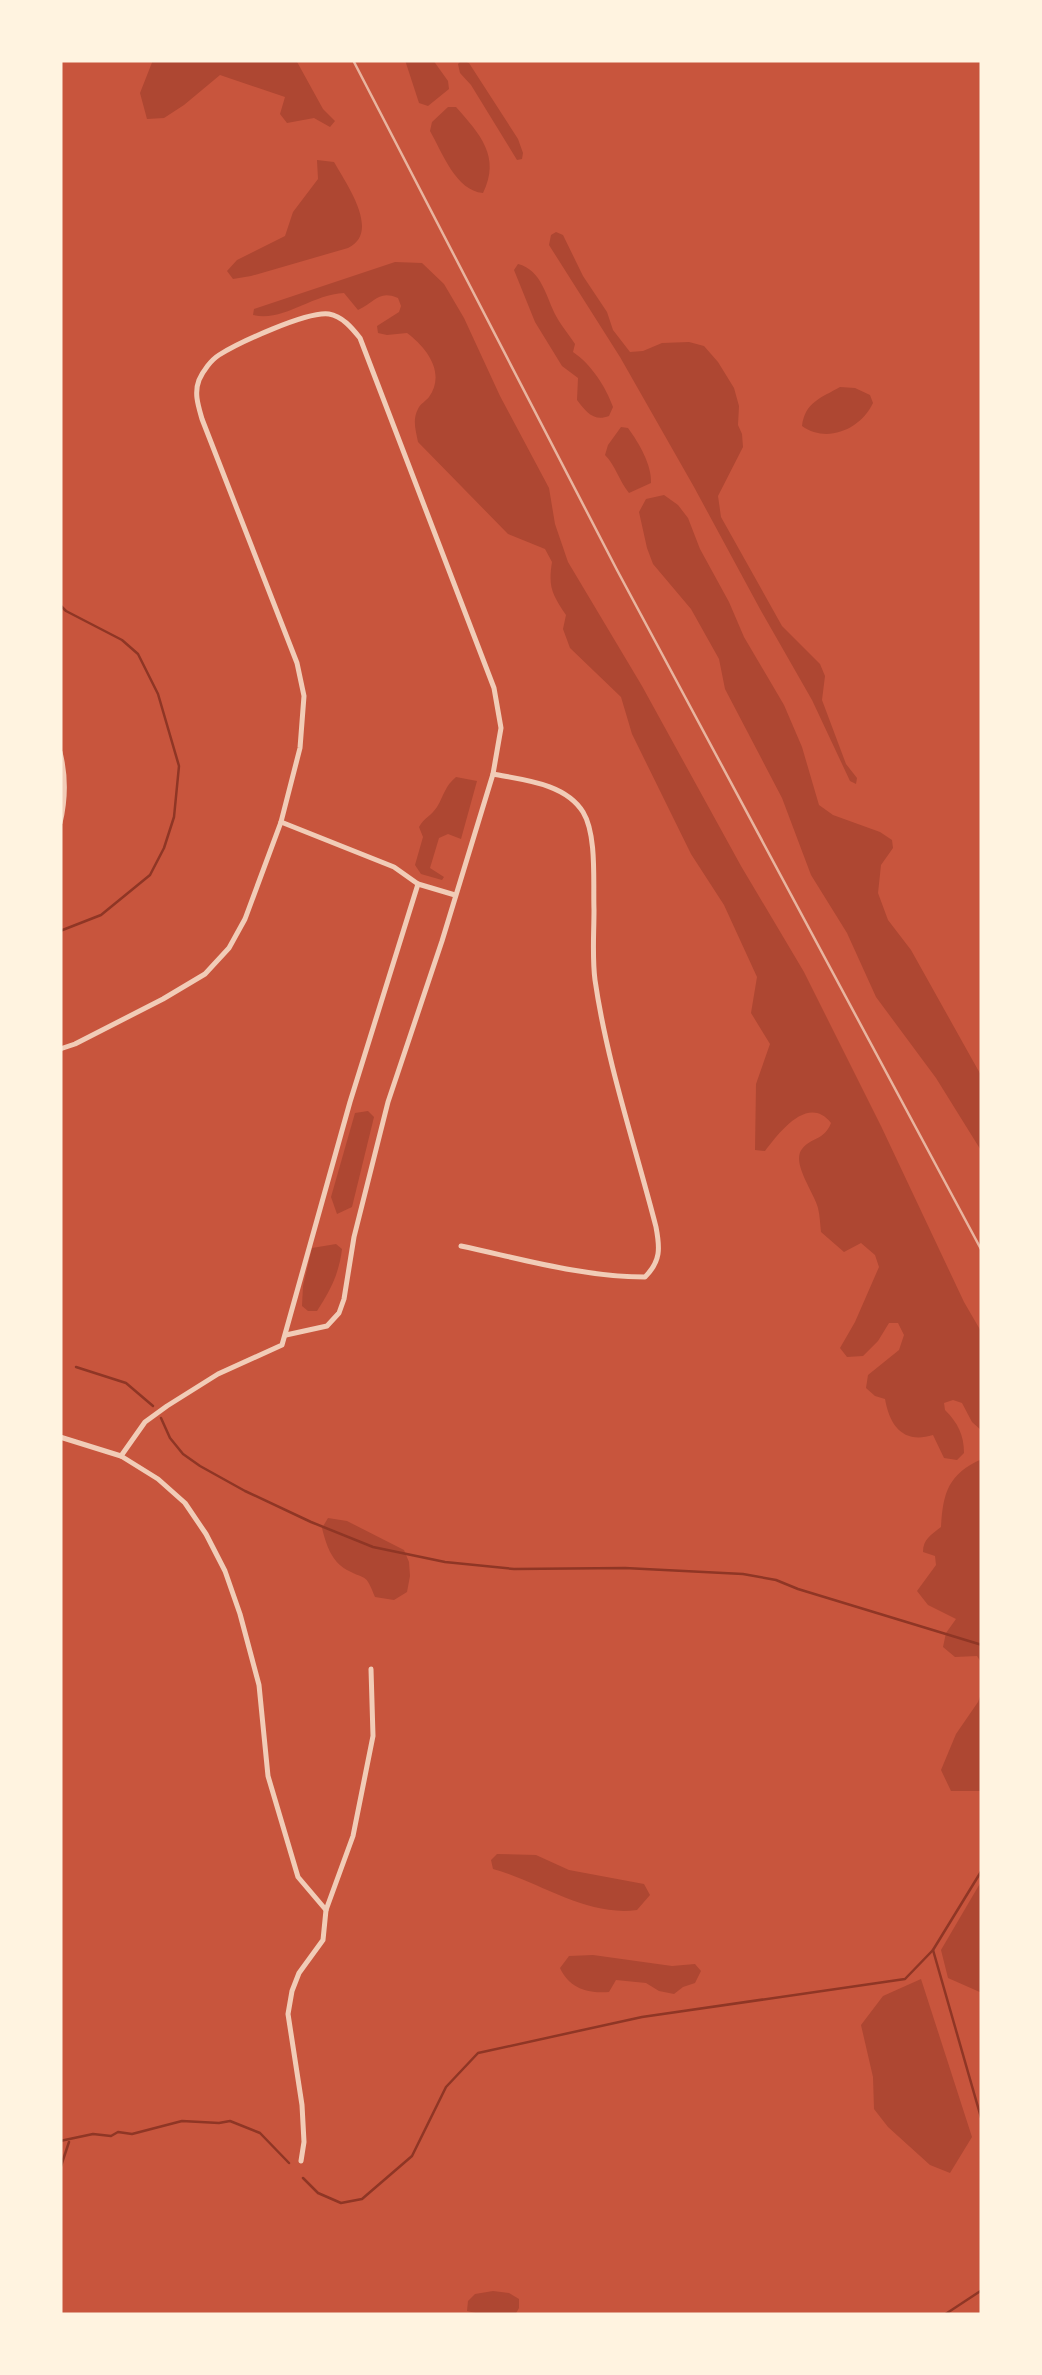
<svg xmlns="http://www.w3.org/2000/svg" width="1042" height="2375" viewBox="0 0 1042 2375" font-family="'Sofia Sans Condensed',sans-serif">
<rect width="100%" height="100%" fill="#c8553d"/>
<g fill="#ae4732">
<path d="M153,60H296L323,109L335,121L330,127L314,118L287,123L280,114L285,97L220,75L184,105L164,118L147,119L140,93Z"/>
<path d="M405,60H433L448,81L449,89L428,106L419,103Z"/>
<path d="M462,60L469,63L518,139L523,153L522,159L517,160L471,85L460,73L458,64Z"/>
<path d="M448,107H456C480,134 501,157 483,193C456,191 442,152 430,131L432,122Z"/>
<path d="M317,160L334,162C347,185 381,232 348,248L251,276L233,279L227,271L237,260L285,236L293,212L318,179Z"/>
<path d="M556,232L563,235L583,276L607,312L613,330L630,352L643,351L662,343L689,342L704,346L718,362L734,388L739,406L738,425L742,434L743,447L718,496L721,517L782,626L820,664L825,676L822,700L846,764L857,778L856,784L850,781L812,700L760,609L694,487L620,357L549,245L551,235Z"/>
<path d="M395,262L422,263L444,284L464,318L500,396L549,488L555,524L568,562L642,686L741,866L804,972L881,1126L964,1302L982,1333V1431L972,1422L962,1403L953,1400L944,1403L945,1410C958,1423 964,1435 964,1453L957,1460L944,1458L933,1435C904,1444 890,1427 885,1399L875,1396L866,1388L868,1375L899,1350L904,1335L898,1323H889L878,1341L863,1356L847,1357L840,1348L855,1322L879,1267L875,1255L861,1243L844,1252L821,1232C820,1224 820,1216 818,1208C814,1192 791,1163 802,1149C811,1137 824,1141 831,1123C808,1094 779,1133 765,1151L755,1150L756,1084L770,1044L751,1013L757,977L724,905L691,854L632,734L621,697L570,648L563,629L566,615C552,594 548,587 552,562L545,549L508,534L418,442C416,431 412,420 418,409C420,404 426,401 429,397C446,373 427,348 407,333L387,335L378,333L377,326L399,312L401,306L398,298C378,290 376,302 358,310L344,293C310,295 284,322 253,315L254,309Z"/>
<path d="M518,264C542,270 546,297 556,316C561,325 569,335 575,344L573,352C591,364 606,387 613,407L609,416C594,422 586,412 577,400L578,378L562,366L535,322L514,270Z"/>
<path d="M840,387L855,388L870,395L873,403C861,429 827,444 802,426C805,402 821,398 840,387Z"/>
<path d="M621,427L628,428C639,443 652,465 651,483L629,493C619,481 616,466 605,455L608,445Z"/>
<path d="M664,495L678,505L688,518L700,549L729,602L744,637L784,705L802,747L819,805L833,815L880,832L892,840L893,848L881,865L878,893L888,920L911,950L982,1077V1152L936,1078L876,997L847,933L811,875L782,798L725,689L719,659L691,609L653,564L647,548L639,512L646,499Z"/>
<path d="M456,777L477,781L461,839L448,834L439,838L430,868L444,877L442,880L421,874L415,865L423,837L419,827C424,818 431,816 437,807C444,795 445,786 456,777Z"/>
<path d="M368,1111L374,1117L352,1207L337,1214L331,1197L355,1113Z"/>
<path d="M336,1244L342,1249C339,1274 330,1291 317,1311H308L302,1306L303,1286L312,1248Z"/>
<path d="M982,1459V1664L977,1656L955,1657L943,1647L946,1633L956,1619L928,1605L917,1591L936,1565L935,1556L923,1552C923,1539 931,1535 941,1527C943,1493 948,1474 982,1459Z"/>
<path d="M328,1518L347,1521L404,1550L409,1562L410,1576L407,1592L394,1600L375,1597C365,1572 367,1581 347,1570C331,1561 326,1544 322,1528Z"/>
<path d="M982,1691V1791H951L941,1770L956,1734L978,1702Z"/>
<path d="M497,1854L536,1855L569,1870L644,1884L650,1895L637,1910C587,1917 540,1882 493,1869L491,1860Z"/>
<path d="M982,1880V1993L948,1978L941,1950Z"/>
<path d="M593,1955L672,1966L695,1964L701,1971L695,1983L683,1987L674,1994L659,1991L646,1983L616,1980L609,1992C588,1994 569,1988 560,1968L569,1956Z"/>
<path d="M921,1979L972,2137L950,2173L930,2165L888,2127L874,2109L873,2077L861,2025L883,1996Z"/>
<path d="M493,2291L509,2293L519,2299V2308L515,2315H484L467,2311L468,2301L475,2294Z"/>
</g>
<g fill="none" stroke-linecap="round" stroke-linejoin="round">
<g stroke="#8f3625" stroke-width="2.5">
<path d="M60,605L66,611L122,640L138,654L158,694L179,766L174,817L164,848L150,875L101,915L60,931"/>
<path d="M76,1367L126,1383L153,1406"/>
<path d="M161,1418L170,1438L183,1454L200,1466L245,1491L311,1522L373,1547L445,1562L514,1569L625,1568L743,1574L776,1580L798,1589L982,1645"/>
<path d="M933,1950L982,2121"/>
<path d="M60,2141L93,2134L111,2136L118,2132L132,2134L182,2121L219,2123L230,2121L260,2133L289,2163"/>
<path d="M60,2169L69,2142"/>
<path d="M303,2178L318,2193L341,2203L362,2199L412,2156L446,2087L478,2053L642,2017L905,1979L933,1950L982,1870"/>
<path d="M944,2315L982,2290"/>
</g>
<g stroke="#f1ccb7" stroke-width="5">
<path d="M60,752C66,776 66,798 60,823"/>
<path d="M418,884L455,895"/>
<path d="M60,1049L75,1044L163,999L205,974L229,948L245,919L281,822L300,748L304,696L297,663L202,419C198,405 194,393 199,380C203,371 211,360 219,355C238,343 307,311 329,314C342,316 352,328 360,338L494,688L501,728L493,774L442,941L388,1102L354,1237L344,1299L339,1313L327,1326L286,1335"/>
<path d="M461,1246C522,1259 583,1277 645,1277C661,1261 660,1248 656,1227C635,1145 607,1063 595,980C592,957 594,933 594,910C593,882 597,835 583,812C565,783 523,780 493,774"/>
<path d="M60,1437L121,1456L158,1479L185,1503L206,1534L225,1571L240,1614L259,1685L268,1776L298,1877L326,1910"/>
<path d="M121,1456L145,1422L167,1406L218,1374L282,1345L350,1102L418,884L394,867L281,822"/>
<path d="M301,2161L304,2142L302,2105L288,2014L292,1991L299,1973L323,1940L326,1910L353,1836L373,1736L371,1669"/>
</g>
<path stroke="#e9b49f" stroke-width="2.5" d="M353,60L617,570L982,1251"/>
</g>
<rect width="1042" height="2375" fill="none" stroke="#fff3e0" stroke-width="125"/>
</svg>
